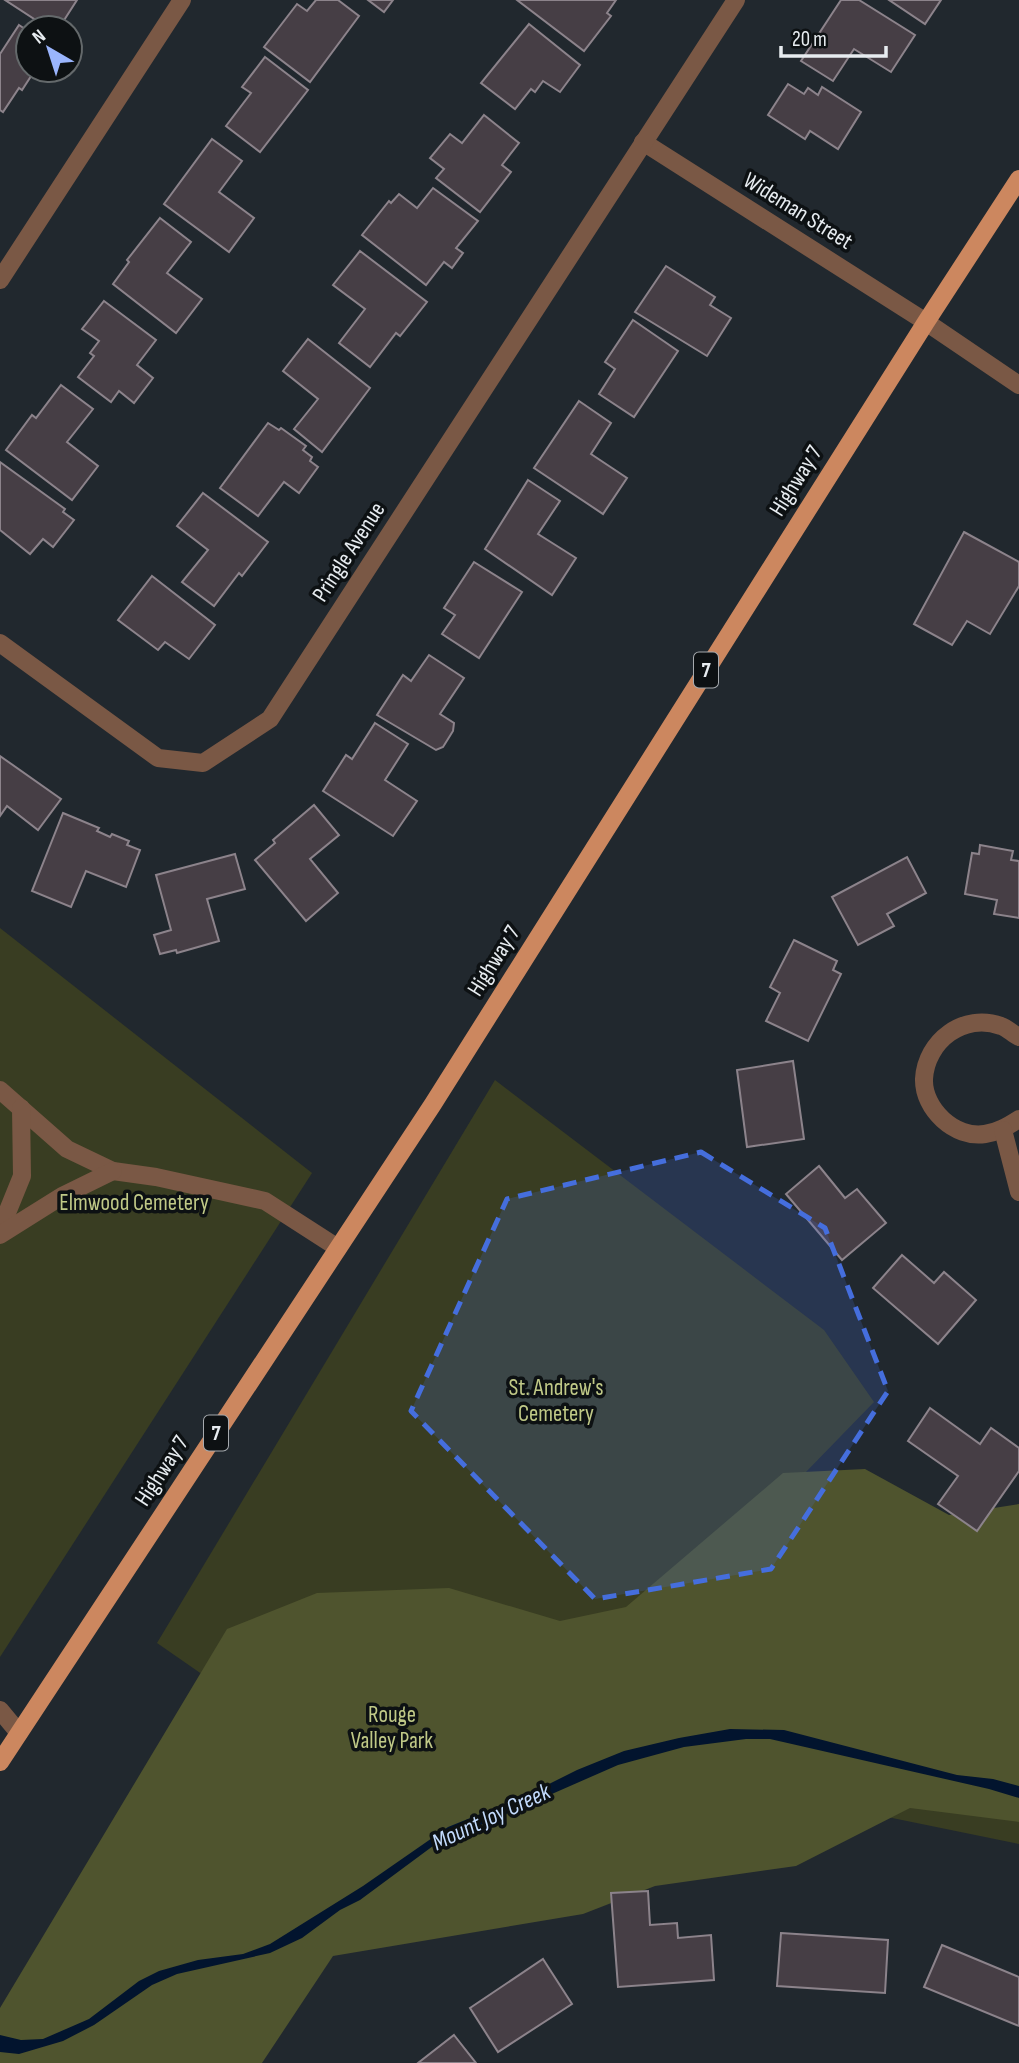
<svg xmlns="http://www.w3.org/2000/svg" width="1019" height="2063" viewBox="0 0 1019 2063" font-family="'Sofia Sans Condensed',sans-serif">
<rect width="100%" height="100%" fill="#21282e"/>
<g fill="#393d22">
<path d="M0,928L312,1173L0,1657Z"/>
<path d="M495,1080L824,1330L874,1402L733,1547L1019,1515V1844L775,1794L219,1686L157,1643Z"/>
</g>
<path fill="#4f542e" d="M865,1469L949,1515L1019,1504V1822L910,1808L796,1866L655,1886L583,1914L333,1956L262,2063H0V2008L227,1629L317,1593L449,1588L560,1621L626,1607L783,1473Z"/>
<path fill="#02142e" d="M730,1729L784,1730L957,1775L993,1779L1019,1786V1798L989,1789L770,1739H746L684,1747L618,1765L433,1846L360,1900L340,1910L302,1938L270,1953L177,1974L152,1985L94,2025L63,2041L19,2054L0,2052V2035L21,2040L43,2039L89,2019L139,1981L159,1971L198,1960L243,1954L270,1944L363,1886L448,1827L525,1796L577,1770L624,1751L679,1738Z"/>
<g fill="#463e45" stroke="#8c838b" stroke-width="2">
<path d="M5,0H77L59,28H48Z"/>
<path d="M316,0H338L359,16L310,82L264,47L297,4L307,11Z"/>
<path d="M368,0H393L384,12Z"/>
<path d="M517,0H616L607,13L611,16L584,51Z"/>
<path d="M841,0H859L915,35L891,72L854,49L833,81L801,61Z"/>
<path d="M889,0H941L925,24Z"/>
<path d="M529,24L580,65L560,92L543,81L535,92L531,89L515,109L481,83Z"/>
<path d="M19,25L28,31V70H35L22,90L19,88L3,112L0,110V54Z"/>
<path d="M265,57L308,90L260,152L226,126L251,93L242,87Z"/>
<path d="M788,84L804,94L808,88L818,95L822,87L861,112L838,149L810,131L805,139L768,115Z"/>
<path d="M484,115L519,143L502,165L511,172L480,212L436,178L444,169L430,158L450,134L462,143Z"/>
<path d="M212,139L242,161L219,192L254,218L229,252L164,204Z"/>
<path d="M433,188L478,221L456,248L463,253L452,268L444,262L426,285L362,235L389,201L391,203L399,194L417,208Z"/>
<path d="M160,218L191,242L167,273L202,299L176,333L113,284L129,262L127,260Z"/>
<path d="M360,251L427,302L400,336L396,333L370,367L339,343L365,309L333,285Z"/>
<path d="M666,266L715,297L710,305L731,318L707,356L635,312Z"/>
<path d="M104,301L156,340L137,365L153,378L134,403L119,391L111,402L78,377L94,356L90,353L99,341L82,329Z"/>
<path d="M633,320L678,351L634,417L599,394L615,369L605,362Z"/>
<path d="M308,339L370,388L322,452L294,429L318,399L283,371Z"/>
<path d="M61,385L93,409L67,442L98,466L72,500L6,450L32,415L36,418Z"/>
<path d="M579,401L611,423L591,454L627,478L603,514L534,468Z"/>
<path d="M268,423L279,430L281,428L306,446L303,450L312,457L310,461L318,467L299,493L284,482L258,516L220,488Z"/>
<path d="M0,462L65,509L63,512L74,520L53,547L43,539L30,554L0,530Z"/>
<path d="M528,480L560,501L538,534L576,558L552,595L485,549Z"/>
<path d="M203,493L268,542L242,576L239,573L214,606L182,582L208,550L177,526Z"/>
<path d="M964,532L1019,562V586L990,634L967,621L952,645L914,624Z"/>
<path d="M474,562L522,592L479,658L442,634L455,615L444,608Z"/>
<path d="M152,576L215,625L189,659L165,642L158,650L118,620Z"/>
<path d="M429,655L464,678L440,714L454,723L453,731L443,747L436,750L377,715L403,675L411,681Z"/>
<path d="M375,723L408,744L385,780L417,801L393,836L323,791L346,755L352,759Z"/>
<path d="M0,756L61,799L38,830L7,806L0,816Z"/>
<path d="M314,805L339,835L310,859L338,893L306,921L255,860L275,843L273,840Z"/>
<path d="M63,813L99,828L97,831L110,837L112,834L129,841L127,845L140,850L126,887L86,871L71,907L32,891Z"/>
<path d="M980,845L1013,851L1011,860L1019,861V918L994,914L997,900L965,894L972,853L979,854Z"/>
<path d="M235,854L245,889L207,899L219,941L177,953L176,950L160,954L154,935L171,930L156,875Z"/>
<path d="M907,857L926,893L887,914L894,926L858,945L832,897Z"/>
<path d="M794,940L837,961L833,970L841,974L808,1041L766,1021L780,993L770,987Z"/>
<path d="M793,1061L804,1139L747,1147L737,1070Z"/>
<path d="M819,1166L845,1198L857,1189L886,1223L842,1260L786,1194Z"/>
<path d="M902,1255L934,1283L944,1272L976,1300L938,1344L873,1288Z"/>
<path d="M930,1408L980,1444L991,1428L1019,1448V1471L977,1531L938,1504L958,1476L908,1441Z"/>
<path d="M648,1891L650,1925L677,1923L678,1938L711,1935L714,1980L618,1987L611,1893Z"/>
<path d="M781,1933L888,1940L885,1993L777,1986Z"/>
<path d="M942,1945L1019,1977V2026L924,1987Z"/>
<path d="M543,1959L572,2004L498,2052L470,2008Z"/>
<path d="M454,2035L476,2063H418Z"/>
</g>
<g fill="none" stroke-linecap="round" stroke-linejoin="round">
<g stroke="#7a5845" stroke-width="18">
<path d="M643,142L926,322L1019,385"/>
<path d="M0,280L182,0"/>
<path d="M0,643L158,758L203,763L270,719L736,0"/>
<path d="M1019,1037C1013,1034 1007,1028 1001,1026C964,1012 926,1041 924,1079C923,1109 955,1139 985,1134C998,1132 1008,1126 1019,1119"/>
<path d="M0,1090L67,1149L113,1171L156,1177L265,1201L338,1248"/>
<path d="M1003,1130L1019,1192"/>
<path d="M0,1230L22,1176L21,1108"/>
<path d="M0,1235L62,1196L113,1171"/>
<path d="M0,1710L19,1733"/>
</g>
<path stroke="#cc875f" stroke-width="18" d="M0,1762L433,1104L926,322L1019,179"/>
</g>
<path fill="#456edd" fill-opacity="0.2" stroke="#456edd" stroke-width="5" stroke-dasharray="14 9" stroke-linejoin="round" d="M701,1152L825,1228L888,1391L771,1569L595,1599L411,1411L507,1199Z"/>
<g text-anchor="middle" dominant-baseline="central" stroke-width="7" stroke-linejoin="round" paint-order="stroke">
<g fill="#0d1113" stroke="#a6aaae" stroke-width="2">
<rect x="694" y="652.5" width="24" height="35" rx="5"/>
<rect x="204" y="1415.5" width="24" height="35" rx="5"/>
</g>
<g font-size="21" font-weight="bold" fill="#e7ecf0">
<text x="706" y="670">7</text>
<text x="216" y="1433">7</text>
</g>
<g font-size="23" fill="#e7ecf0" stroke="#0d1113">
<text transform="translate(798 211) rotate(32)">Wideman Street</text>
<text transform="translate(796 481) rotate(-58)">Highway 7</text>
<text transform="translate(349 552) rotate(-57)">Pringle Avenue</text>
<text transform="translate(494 961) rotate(-58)">Highway 7</text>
<text transform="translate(162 1471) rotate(-57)">Highway 7</text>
</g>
<g font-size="23" fill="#c0c987" stroke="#0d1113">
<text x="134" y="1203">Elmwood Cemetery</text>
<text x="556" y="1388">St. Andrew's<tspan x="556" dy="26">Cemetery</tspan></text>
<text x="392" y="1715">Rouge<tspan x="392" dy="26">Valley Park</tspan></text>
</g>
<g font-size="24" font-style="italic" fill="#c3dbfd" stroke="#0d1113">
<text transform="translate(491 1817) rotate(-25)">Mount Joy Creek</text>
</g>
</g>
<g transform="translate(49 49) rotate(321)"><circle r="33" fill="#0d1113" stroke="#64696b" stroke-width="2"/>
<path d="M0-5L12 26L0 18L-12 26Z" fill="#9ab5fd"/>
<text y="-10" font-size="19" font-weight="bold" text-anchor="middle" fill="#e7ecf0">N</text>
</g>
<path d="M781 46v10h105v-10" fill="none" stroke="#e7ecf0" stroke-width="3.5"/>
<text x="792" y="46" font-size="21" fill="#e7ecf0" stroke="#0d1113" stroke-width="5" paint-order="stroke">20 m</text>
</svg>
